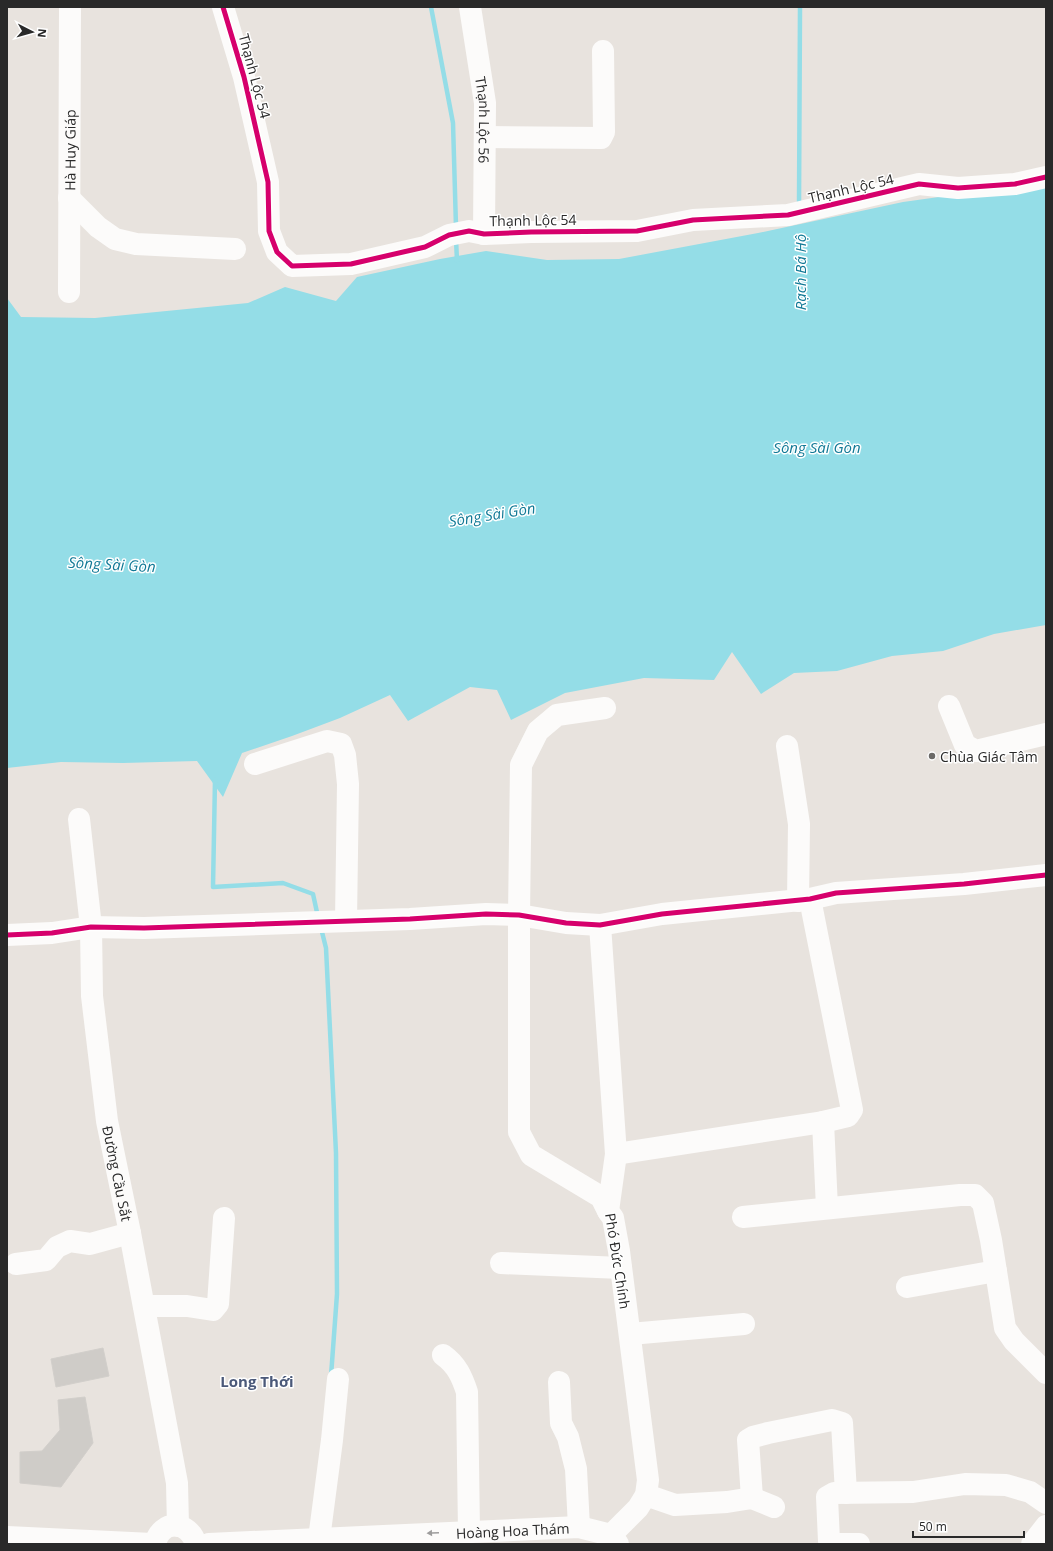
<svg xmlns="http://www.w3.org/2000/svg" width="1053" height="1551" viewBox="0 0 1053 1551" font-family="'Open Sans',sans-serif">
<rect width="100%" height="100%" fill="#e8e3de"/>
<path fill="#94dde7" d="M1046,182V625L994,634L943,651L892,656L837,671L794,673L761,694L732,652L714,680L644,678L565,693L511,720L497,690L470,687L408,721L390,695L340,718L292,736L242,753L223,797L197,761L123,763L61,762L7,768V298L21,317L95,318L248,303L285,287L336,301L357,277L440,259L486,251L547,260L619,259L758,233L903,202Z"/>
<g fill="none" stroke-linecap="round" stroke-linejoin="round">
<g stroke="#94dde7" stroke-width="4.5">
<path d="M431,7L453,123L456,227"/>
<path d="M799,205L800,7"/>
<path d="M456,239L457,261"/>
<path d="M215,780L213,887L283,883L313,894L318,917"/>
<path d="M321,928L326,948L336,1153L337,1294L331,1376"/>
</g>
</g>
<g fill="#cfccc8" stroke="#d2cfcb">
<path d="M103,1348L109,1376L56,1387L51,1359Z"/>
<path d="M85,1397L93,1443L61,1487L20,1483V1452L42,1451L60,1430L58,1400Z"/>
</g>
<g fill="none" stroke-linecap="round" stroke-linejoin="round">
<g stroke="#fcfbfa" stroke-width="22">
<path d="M223,7L244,77L268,182L269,231L277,252L292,266L351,264L425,247L449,235L469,231L484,234L531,232L637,231L693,220L788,215L919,184L958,188L1015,184L1046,177"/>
<path id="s1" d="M470,7L485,103L484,234"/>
<path d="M485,137L601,138L604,132L603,51"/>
<path d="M69,198L98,227L115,239L136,244L235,249"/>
<path id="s2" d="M69,292L70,7"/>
<path d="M949,706L965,745L976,751L1046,734"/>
<path d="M605,708L557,715L538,731L521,765L519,915V1132L531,1155L601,1197L608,1211"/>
<path d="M787,746L799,824L798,901"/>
<path d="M255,764L327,741L341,744L345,755L348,784L346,920"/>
<path id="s3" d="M79,819L91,927L92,996L107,1121L130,1233L177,1483L178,1526"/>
<path d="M600,925L616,1154L608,1211L613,1218L619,1251L648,1480L646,1495L638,1508L611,1535"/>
<path d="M7,935L52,933L91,927L144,928L410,919L486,914L519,915L566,923L600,925L662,914L810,899L836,893L964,884L1046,875"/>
<path d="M823,1122L827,1208"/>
<path d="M616,1154L823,1122L848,1116L852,1110L810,899"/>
<path d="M743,1217L960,1195H975L983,1203L991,1240L1005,1328L1014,1341L1046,1373"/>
<path d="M501,1263L621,1268"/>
<path d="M16,1264L46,1260L57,1247L70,1241L90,1244L130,1233"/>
<path d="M907,1287L996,1271"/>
<path d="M144,1306H187L213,1310L218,1304L224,1218"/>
<path d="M630,1334L744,1324"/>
<path d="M443,1355C457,1365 462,1377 467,1392L469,1531"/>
<path d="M559,1382L561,1423L568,1437L576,1469L579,1527"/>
<path d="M646,1495L675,1505L727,1502L752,1498L774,1507"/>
<path d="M752,1498L748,1440L753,1437L768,1433L832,1420L842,1423L846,1493"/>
<path d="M7,1537L152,1544"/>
<path d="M319,1539L332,1440L338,1379"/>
<path d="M155,1544C161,1519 189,1520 196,1544"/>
<path id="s4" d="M209,1544L579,1527L611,1535L618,1544"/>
<path d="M859,1544H833L829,1541L827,1497L834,1493L913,1492L965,1484L1006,1485L1030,1492L1046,1503"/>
<path d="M1032,1544L1046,1526"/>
</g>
<defs>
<g id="cycleway">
<path d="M223,7L244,77L268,182L269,231L277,252L292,266L351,264L425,247L449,235L469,231L484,234L531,232L637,231L693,220L788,215L919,184L958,188L1015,184L1046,177"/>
<path d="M7,935L52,933L91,927L144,928L410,919L486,914L519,915L566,923L600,925L662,914L810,899L836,893L964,884L1046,875"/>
</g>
</defs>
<use href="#cycleway" stroke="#fff" stroke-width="8"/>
<use href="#cycleway" stroke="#d6006c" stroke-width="5"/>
</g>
<defs><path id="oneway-solid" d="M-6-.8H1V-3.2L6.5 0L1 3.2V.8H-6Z"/></defs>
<use fill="#9d9c9c" href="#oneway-solid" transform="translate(433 1533) rotate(177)"/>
<circle fill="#6c6a68" stroke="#fff" stroke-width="1.5" cx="932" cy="756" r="4"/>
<g text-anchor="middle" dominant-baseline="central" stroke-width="3" stroke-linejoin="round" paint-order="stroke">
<g font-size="14" fill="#292929" stroke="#fff">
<text transform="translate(255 76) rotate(75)">Thạnh Lộc 54</text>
<text stroke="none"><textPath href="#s1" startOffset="114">Thạnh Lộc 56</textPath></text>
<text stroke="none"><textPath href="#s2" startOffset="142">Hà Huy Giáp</textPath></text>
<text transform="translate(851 188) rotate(-13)">Thạnh Lộc 54</text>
<text transform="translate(533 220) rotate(-1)">Thạnh Lộc 54</text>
<text stroke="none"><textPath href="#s3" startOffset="357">Đường Cầu Sắt</textPath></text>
<text transform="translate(618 1261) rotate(81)">Phó Đức Chính</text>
<text stroke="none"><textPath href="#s4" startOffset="304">Hoàng Hoa Thám</textPath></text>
</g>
<g font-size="14" fill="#292929" stroke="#fff" text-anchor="start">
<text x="940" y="756">Chùa Giác Tâm</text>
</g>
<g font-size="15" font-style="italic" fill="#117996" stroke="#fff">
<text transform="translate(800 272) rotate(-90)">Rạch Bá Hộ</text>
<text x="817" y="447">Sông Sài Gòn</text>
<text transform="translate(492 514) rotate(-9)">Sông Sài Gòn</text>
<text transform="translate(112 564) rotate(3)">Sông Sài Gòn</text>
</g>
<g font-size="15" font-weight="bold" fill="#4b5979" stroke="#fff">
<text x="257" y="1381">Long Thới</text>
</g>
</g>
<rect width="1053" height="1551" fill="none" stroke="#292929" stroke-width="16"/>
<g transform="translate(32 32) rotate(96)" stroke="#ffffff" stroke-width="3" paint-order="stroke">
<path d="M0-3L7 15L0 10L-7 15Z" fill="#292929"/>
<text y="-6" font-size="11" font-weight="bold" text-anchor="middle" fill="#292929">N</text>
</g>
<path d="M913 1531v6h111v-6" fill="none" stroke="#292929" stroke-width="2"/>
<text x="919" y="1531" font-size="12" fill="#292929" stroke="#ffffff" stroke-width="3" paint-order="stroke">50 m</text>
</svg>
